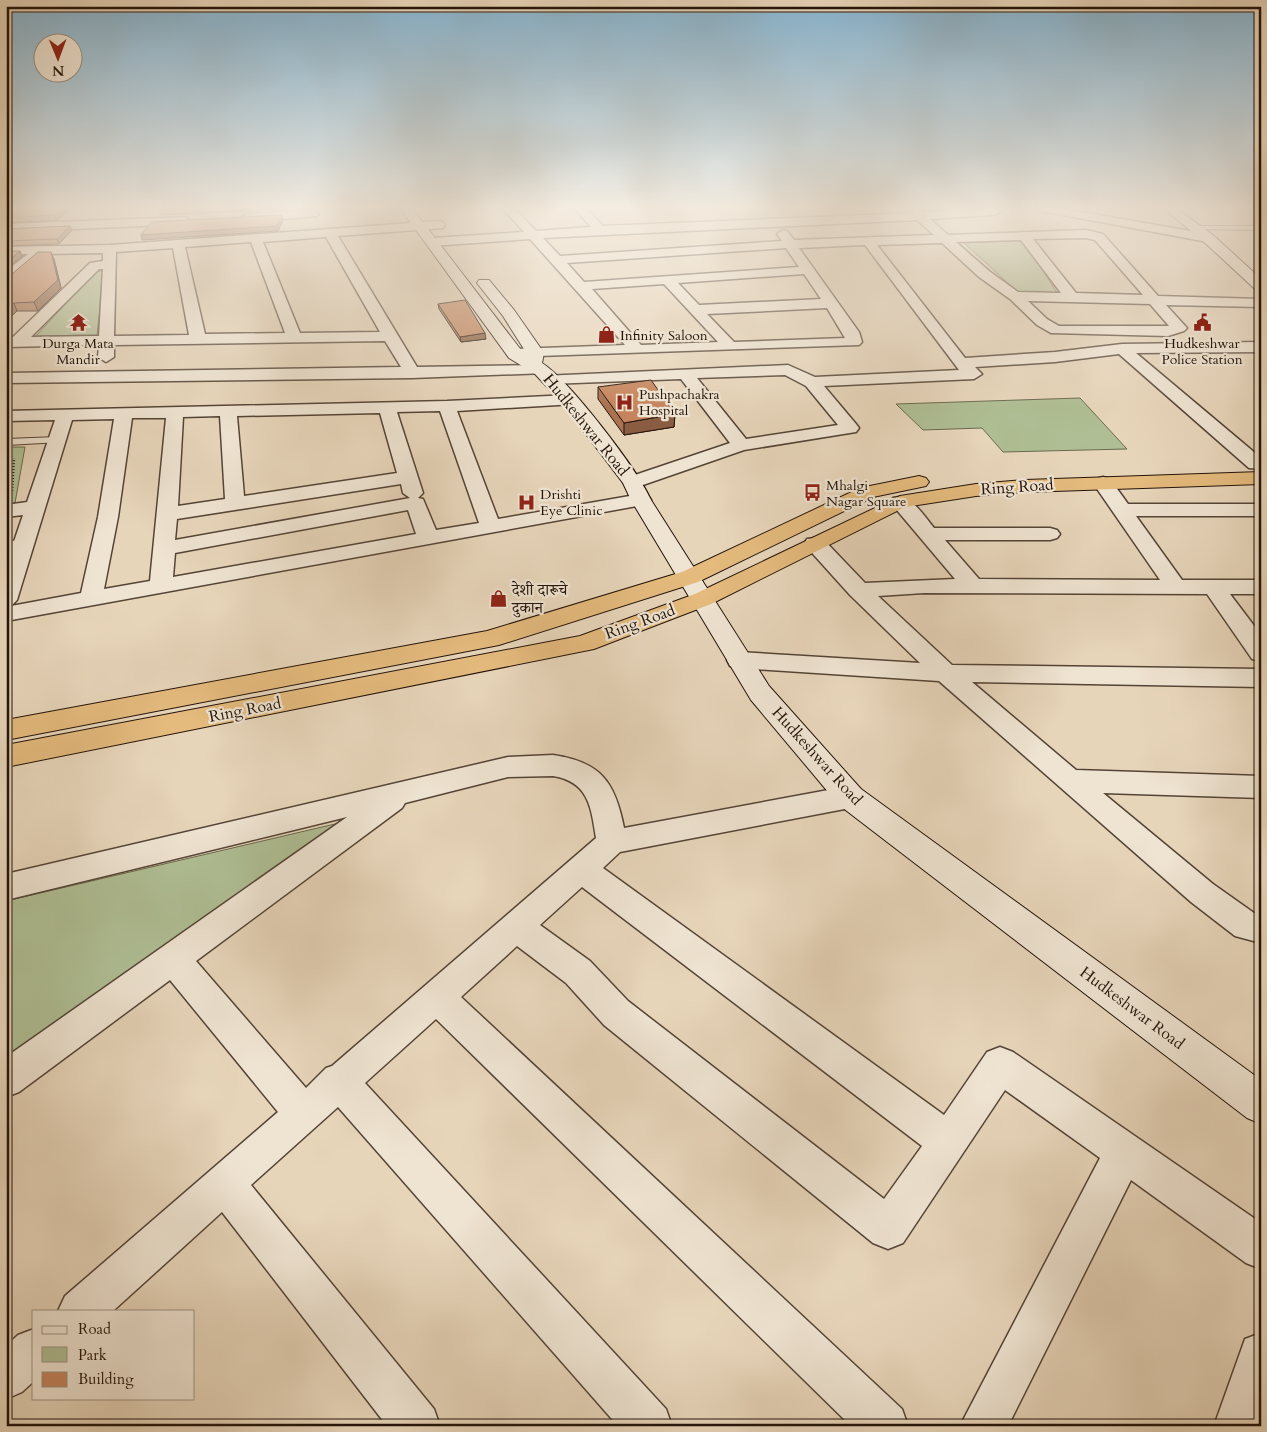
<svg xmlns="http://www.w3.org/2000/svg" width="1267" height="1432" viewBox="0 0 1267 1432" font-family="Cardo,'Noto Serif Devanagari',serif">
<rect width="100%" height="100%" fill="#e7d5ba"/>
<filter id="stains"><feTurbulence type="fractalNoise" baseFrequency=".004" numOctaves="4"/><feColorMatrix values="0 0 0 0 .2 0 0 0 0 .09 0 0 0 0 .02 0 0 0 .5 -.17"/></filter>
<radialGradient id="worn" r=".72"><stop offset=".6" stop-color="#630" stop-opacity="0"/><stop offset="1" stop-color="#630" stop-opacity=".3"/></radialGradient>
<g fill="#afbe94" stroke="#69694f">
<path d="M1024,240L1059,296L1020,294L964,243Z"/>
<path d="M95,271H104L97,335L36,336Z"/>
<path d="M1080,398L1127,449L1003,452L982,428L923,430L896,404Z"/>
<path d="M6,447H25L15,503L6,504Z"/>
<path d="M352,820L6,1061V901Z"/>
</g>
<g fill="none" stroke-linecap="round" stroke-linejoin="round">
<defs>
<g id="lane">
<path d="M1193,226H1261V230L1191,229Z"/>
<path d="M58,437L61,438V442L6,445V439Z"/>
<path d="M24,539L30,542L28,544L6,548V542Z"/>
</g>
<g id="street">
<path d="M502,208H514L536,231L591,227L574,208H586L603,226L912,213L908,208H920L923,212L994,209L1000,212L994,215L930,219L948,235L1086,230L1103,234L1158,296L1261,299V307L1166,305L1187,328L1184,331L1168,336L1051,333L1037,325L1010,299L979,277L942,243L877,245L965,358L1055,352L1122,344L1261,342V352L1136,353L1261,458V469L1249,468L1119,354L1055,362L975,367L982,374L974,379L824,386L856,424L859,428L856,432L744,450L640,486H626L623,482L626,478L730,443L681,379L549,384L543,382L541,379L543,376L788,365L815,377L959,370L865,245L799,248L859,332L862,342L859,345L509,357L507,354L515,349L625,345L530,239L432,246L426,242L432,238L524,232ZM917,220L934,235L794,240L787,231L783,230L777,234L782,241L560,256L543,238ZM1086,238L1095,240L1143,295L1076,293L1033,239ZM1021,240L1061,293L1018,292L989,271L956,242ZM786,248L799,267L584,282L567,263ZM804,274L821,299L699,305L678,283ZM664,284L718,342L641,345L592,289ZM1028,301L1150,304L1169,326H1059L1047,319ZM827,308L845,338L734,342L707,314ZM785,375L806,386L838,425L746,439L697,378Z"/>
<path d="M1035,208H1058L1208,234L1214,238L1208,242L1041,211Z"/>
<path d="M1245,208H1261V216Z"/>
<path d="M313,210L319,214L317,216L247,222L241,218L247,214Z"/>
<path d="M185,217L191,221L189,224L6,232V224Z"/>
<path d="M439,221L443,222L445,225L443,228L338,236L417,367L541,365L549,370L547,373L412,378L6,383V373L401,367L385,341L114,345V357L106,362L98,357L99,345L6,347V337H13L90,263L103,261V253L44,254L11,281L6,282V271L28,254L6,255V247L110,245ZM326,237L380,332L300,333L263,242ZM251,242L285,333L205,334L185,247ZM173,248L189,335L114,336L116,252ZM99,269H103L99,336L31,337Z"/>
<path d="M569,395L575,396L578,400L575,404L457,411L498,519L641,494L648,496L651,500L648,504L6,621V565L23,515L6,517V505L27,502L55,420L6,421V411L447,401ZM440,411L479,523L436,530L423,499L418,498L423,493L397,412ZM380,413L397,473L244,496L237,416ZM220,416L225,499L178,506L183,417ZM132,418H166L150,581L104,589L118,517ZM114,419L98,517L81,593L11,606L17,600L72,420ZM401,484L403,493L410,498L175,540L177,519ZM408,510L416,534L173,577L175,553Z"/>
<path d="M1103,477L1110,479L1128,504H1261V516H1136L1182,580H1261V594H1230L1261,635V661L1252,659L1207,594L924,593L878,596L952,665L1261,669V687L972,682L1076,770L1261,776V798L1103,793L1213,884L1254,913L1261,915V943L1235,936L1191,902L939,681L739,668L730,666L727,660L730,654L739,652L920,663L850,595L804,544L807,539L815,538L823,539L865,583L955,579L890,502L893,498C911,493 923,515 934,528H1050L1057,530L1060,534L1057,538L1050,540H945L979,579L1160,580L1093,483L1096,479Z"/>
<path d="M553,755C600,762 615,781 624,828L850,786L860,789L864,797L860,805L850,808L620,852L603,868L944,1115L987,1052L1000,1047L1013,1052L1261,1223V1269L1246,1263L1131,1180L1008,1426H960L1100,1158L1005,1090L903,1243L888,1249L873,1243L604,1025L566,983L517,946L461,997L902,1409L908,1426H851L436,1019L365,1083L666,1409L672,1426H618L338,1107L251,1185L434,1409L440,1426H387L222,1212L113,1311H58L65,1296L278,1112L170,980L19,1092L6,1097V1057L347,817L6,900V874L508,757ZM553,776C589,782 591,807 596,838L332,1066L326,1068L306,1088L196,961L402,808L405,803L508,777ZM582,887L922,1146L884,1199L628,1001L590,961L540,925Z"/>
<path d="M34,1329V1381L22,1392L6,1399V1346L18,1335Z"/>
<path d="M1261,1333L1260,1426H1214L1245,1339Z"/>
</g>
<g id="secondary">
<path d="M400,208H412L521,350L527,354L503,316L477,283L479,280H489L514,310L544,353L542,363C569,380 638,470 651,500L769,686L861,789L1261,1080V1124L1247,1118L839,805L751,700L631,500L623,483L563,404L535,374L509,358Z"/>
<path d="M1163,208H1176L1213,235L1261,279V291L1256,290L1203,241Z"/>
</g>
<g id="highway">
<path d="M1261,472V484L1025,492L976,496L905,507L711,604L594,649L6,767V745L580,636L695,594L900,496L976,484L1025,480Z"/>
<path d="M919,476L926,478L929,482L926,486L873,497L698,582L499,645L6,740V720L487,631L682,572L860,488Z"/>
</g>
</defs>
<use href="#lane" stroke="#544436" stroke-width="2"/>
<use href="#street" stroke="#544436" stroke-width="3"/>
<use href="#secondary" stroke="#23140a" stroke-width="2"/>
<use href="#highway" stroke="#23140a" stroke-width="2"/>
<path stroke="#23140a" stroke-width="2.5" stroke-dasharray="1 2" stroke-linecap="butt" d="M12,491L14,458"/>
<use href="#lane" fill="#efe4d2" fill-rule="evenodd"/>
<use href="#street" fill="#efe4d2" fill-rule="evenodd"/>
<use href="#secondary" fill="#efe4d2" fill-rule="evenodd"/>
<use href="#highway" fill="#e4ba7d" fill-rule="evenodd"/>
</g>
<g fill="#a97250" stroke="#23140a">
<path d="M6,208H72L57,220L6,223Z"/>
<path d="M161,208H288V209L161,215L159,210Z"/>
<path d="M70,226L72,230L59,244L6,246V229Z"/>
<path d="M54,259L61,288L38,311H17L6,321V279Z"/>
<path d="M438,304L486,339L461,342L439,309Z"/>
<path d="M598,387L675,414L674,427L624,435L598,399Z"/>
</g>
<g fill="#8a5c41" stroke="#23140a">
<path d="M65,208H72L57,220L55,215Z"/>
<path d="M282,215L283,220L278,231L142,240L141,235Z"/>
<path d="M70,226L72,230L59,244L57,239Z"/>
<path d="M20,251L22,256L6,270V263Z"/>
<path d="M51,252L54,259L61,288L38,311L34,302Z"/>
<path d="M14,303L17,311L6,321V309Z"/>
<path d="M485,333L486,339L461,342L460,337Z"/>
<path d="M675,414L674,427L624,435V423Z"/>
</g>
<g fill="#c5845d" stroke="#23140a">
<path d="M6,208H65L55,215L6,218Z"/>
<path d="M161,208H219L159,210Z"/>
<path d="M282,215L277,226L141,235L151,222Z"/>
<path d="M70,226L57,239L6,241V229Z"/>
<path d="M6,251H20L6,263Z"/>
<path d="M38,252H51L58,280L34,302L14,303L6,309V279Z"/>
<path d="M465,300L485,333L460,337L438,304Z"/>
<path d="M651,380L675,414L624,423L598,387Z"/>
</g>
<linearGradient id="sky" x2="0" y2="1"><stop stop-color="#87b6d3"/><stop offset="0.51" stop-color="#f4ece0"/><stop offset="1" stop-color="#f4ece0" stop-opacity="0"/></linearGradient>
<rect width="1267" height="408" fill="url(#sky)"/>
<defs>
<symbol id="temple-bare" viewBox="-9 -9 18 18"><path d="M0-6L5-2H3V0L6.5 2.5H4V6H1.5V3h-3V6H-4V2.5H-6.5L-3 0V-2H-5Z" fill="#8f2418" stroke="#efe4d2" stroke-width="2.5" paint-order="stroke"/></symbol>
<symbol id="civic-bare" viewBox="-9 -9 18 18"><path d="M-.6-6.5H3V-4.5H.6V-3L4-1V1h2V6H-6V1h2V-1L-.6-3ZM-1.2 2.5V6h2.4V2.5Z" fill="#8f2418" stroke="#efe4d2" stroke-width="2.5" paint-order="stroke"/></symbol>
<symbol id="shop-bare" viewBox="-9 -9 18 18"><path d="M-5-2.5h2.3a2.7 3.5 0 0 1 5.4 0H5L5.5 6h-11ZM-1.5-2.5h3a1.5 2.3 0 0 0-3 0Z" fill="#8f2418" stroke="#efe4d2" stroke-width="2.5" paint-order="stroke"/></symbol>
<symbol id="hospital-bare" viewBox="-9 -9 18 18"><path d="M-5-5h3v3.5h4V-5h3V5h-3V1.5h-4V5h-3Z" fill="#8f2418" stroke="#efe4d2" stroke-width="2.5" paint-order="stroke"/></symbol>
<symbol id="bus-bare" viewBox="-9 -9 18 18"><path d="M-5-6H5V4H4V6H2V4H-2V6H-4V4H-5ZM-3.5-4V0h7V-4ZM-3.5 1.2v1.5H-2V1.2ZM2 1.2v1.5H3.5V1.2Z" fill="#8f2418" stroke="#efe4d2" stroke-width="2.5" paint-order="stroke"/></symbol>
</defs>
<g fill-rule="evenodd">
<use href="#temple-bare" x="66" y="310" width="25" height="25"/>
<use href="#civic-bare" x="1190" y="310" width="25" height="25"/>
<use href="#shop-bare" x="594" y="322" width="25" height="25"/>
<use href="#hospital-bare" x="612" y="390" width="25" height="25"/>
<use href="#bus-bare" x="800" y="480" width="25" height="25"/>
<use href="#hospital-bare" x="514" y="490" width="25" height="25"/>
<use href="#shop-bare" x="486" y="586" width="25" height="25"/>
</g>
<g text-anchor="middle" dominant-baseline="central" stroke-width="4.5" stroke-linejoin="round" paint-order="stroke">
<g font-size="14" fill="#23140a" stroke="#efe4d2" text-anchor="start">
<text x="620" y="335">Infinity Saloon</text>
<text x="78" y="343" text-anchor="middle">Durga Mata<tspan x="78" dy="16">Mandir</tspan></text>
<text x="1202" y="343" text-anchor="middle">Hudkeshwar<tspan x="1202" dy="16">Police Station</tspan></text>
<text x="639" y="394">Pushpachakra<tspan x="639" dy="16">Hospital</tspan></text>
<text x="826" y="485">Mhalgi<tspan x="826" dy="16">Nagar Square</tspan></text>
<text x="540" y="494">Drishti<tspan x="540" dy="16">Eye Clinic</tspan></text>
</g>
<g font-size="16" fill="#23140a" stroke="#efe4d2">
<text transform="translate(586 425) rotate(51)">Hudkeshwar Road</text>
<text transform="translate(1017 487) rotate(-4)">Ring Road</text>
<text transform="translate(640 622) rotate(-20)">Ring Road</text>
<text transform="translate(245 710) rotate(-11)">Ring Road</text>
<text transform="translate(817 756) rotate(48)">Hudkeshwar Road</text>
<text transform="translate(1132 1008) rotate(37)">Hudkeshwar Road</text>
</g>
<g font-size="16" fill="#23140a" stroke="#efe4d2" text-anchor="start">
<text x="512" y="590">देशी दारूचे<tspan x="512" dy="18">दुकान</tspan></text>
</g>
</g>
<rect width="1267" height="1432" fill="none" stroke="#e7d5ba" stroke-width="25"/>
<rect x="8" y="8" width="1252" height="1417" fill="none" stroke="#23140a" stroke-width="2.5"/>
<rect x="12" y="12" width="1242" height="1407" fill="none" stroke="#23140a"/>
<rect x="32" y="1310" width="162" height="90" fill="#efe4d2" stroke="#9d9182"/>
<rect x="42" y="1326" width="25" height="8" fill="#efe4d2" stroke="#9d9182"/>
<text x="78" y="1334" font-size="15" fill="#23140a">Road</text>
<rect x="42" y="1347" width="25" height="15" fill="#afbe94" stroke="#9d9182"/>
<text x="78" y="1360" font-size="15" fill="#23140a">Park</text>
<rect x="42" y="1372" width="25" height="15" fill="#c5845d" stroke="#9d9182"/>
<text x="78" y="1384" font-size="15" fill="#23140a">Building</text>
<g transform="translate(58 58) rotate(179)"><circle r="24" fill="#efe4d2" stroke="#9d9182"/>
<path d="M0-4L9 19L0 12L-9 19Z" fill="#8f2418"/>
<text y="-8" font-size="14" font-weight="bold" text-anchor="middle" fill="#23140a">N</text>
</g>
<rect width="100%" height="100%" filter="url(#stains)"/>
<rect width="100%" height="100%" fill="url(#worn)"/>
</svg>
